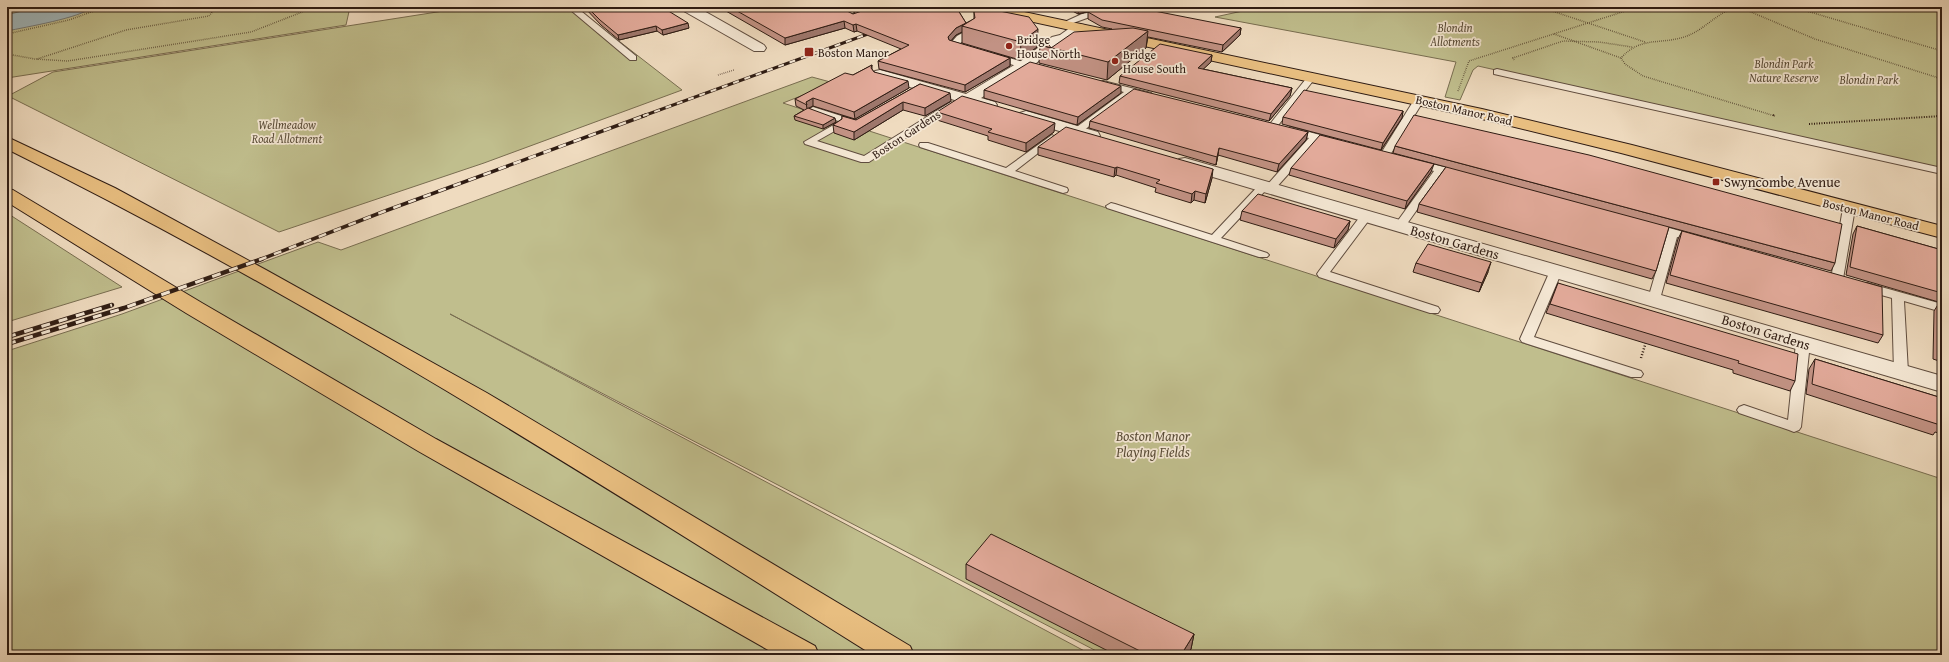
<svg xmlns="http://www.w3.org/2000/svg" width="1949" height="662" viewBox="0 0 1949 662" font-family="'Gentium Book Plus',serif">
<rect width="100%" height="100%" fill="#efdbbf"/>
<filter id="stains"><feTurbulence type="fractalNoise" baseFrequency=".005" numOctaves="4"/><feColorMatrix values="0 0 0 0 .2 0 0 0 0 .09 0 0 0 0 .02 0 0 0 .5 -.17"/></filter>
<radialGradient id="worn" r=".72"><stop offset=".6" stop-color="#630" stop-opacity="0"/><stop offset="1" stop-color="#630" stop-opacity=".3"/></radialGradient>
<g fill="#c0be8d" stroke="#786d50">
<path d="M7,7H350L346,25L7,78Z"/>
<path d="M469,7H575L682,90L484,163L279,232L8,96L53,72Z"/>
<path d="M1261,7H1942V170L1478,66L1473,70L1460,100L1445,97L1456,62L1215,17Z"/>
<path d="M812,77L834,83L783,103L1942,479V655H1104L450,314L1092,655H7V351L122,314L318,242L341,250Z"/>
<path d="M7,213L122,287L7,322Z"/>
</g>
<path fill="#a0b8be" stroke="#737a7a" d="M36,7H93C80,18 26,27 7,31V15Z"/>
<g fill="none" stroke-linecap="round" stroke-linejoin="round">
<defs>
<g id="lane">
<path d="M567,7H576L636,56V60H630Z"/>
<path d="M1117,7H1132L1087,18L1062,27L1058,25L1082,14Z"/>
<path d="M968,30H974L975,32L959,44L969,48V52H963L950,47L949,45L957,36Z"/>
<path d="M995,54L1027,63L1028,65L1024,68L992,59L991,57Z"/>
<path d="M1497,69L1942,168V174L1494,74V70Z"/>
<path d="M1312,74L1316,77L1276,128H1270L1268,126L1270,124L1309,75Z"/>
<path d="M1103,81L1151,93L1153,95L1148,98L1133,94L1080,133H1074L1072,131L1074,129L1124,92L1100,86V82Z"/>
<path d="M1419,97L1424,100L1390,155L1385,158L1381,157L1380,155L1414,100Z"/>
<path d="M951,102L956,105L954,107L869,162H861L805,144L804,142L837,123L840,124L842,126L840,128L817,141L864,156Z"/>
<path d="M813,107L854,120L856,122L851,125L810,112L808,110Z"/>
<path d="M1290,127L1339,140L1340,142L1335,145L1318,141L1274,190H1266L1221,238L1267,253L1269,255L1267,257H1259L1107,208L1106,206L1111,203L1115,204L1212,235L1260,184H1268L1309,138L1287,132L1285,130Z"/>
<path d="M1052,135L1057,138L1055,140L1015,171L1067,188L1068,190L1067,192L1063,193L920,147L919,145L920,143H928L1006,168Z"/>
<path d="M1416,160L1464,172L1465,174L1460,177L1443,173L1404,228H1396L1394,226L1434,171L1412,165L1411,163Z"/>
<path d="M1849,205L1855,208L1843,279L1837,283L1831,279L1843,208Z"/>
<path d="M1366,213L1372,216L1330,272L1438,307L1440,310L1438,313H1430L1319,277L1317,274L1319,271L1362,214Z"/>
<path d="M1651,223L1702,237L1704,239L1698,242L1677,237L1660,299L1654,303L1648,299L1667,234L1647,228L1645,226Z"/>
<path d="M1556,267L1562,271L1534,337L1641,371L1643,374L1641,377H1631L1522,342L1520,339L1550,271Z"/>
<path d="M1867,283L1942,304V312L1904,301L1908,372L1906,375H1896L1894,372L1892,298L1863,290L1861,287L1863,284Z"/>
<path d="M1803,339L1808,340L1810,343L1801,427L1799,430L1794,432L1789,430L1739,413L1737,410L1739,407L1744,405L1788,420L1796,343L1798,340Z"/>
</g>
<g id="street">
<path d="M680,7H697L764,45L766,48L764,51H754L682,10Z"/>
<path d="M1079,24L1084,25L1086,28L1070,41L1062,43L1031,67L981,98L995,102L997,105L995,108L989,110L875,77L873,74L875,71L880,70L966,94L1021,61L1052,37L1060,35L1074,25Z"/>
<path d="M1026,111L1098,132L1100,136L1098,140L1092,141L1020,119L1018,116L1020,113Z"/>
<path d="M1185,158L1942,376V392L1179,167L1176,163L1179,159Z"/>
</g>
<path id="primary" d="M975,7H1001L1482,109L1632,145L1942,226V238L1621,153L1482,119L982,11L977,10Z"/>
<g id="highway">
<path d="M7,137L115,188L266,270L487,393L910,646L914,655H873C590,477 307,297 7,149Z"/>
<path d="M7,189L13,190L202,303L436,439L815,646L819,655H777L418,451L186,313L7,202Z"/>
</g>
</defs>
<use href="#lane" stroke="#5f4c3e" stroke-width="2"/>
<use href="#street" stroke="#5f4c3e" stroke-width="2"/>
<use href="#primary" stroke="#2f1c13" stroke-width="2"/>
<use href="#highway" stroke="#2f1c13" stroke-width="2"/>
<g stroke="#2f1c13" stroke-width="1.5" stroke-dasharray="0.5 1.5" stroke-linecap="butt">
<path d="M955,7L964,9"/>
<path d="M1540,7L1645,42"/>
<path d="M1729,7V10C1713,17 1701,32 1684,37C1659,45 1641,36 1621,58L1625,64L1643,76L1775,116"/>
<path d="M1739,7L1815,39L1942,79"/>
<path d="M1793,7L1942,51"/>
<path d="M7,34L69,20L105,7"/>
<path d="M1554,34L1621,58"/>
<path d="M7,54L35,59L68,61L251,32L315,7"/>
<path d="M37,59L126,30L209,16L216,7"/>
<path d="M1514,60L1513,58L1563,41L1599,42L1632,47"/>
<path d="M718,75L734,70"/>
<path d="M1458,91L1469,61L1638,7"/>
<path d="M1936,116H1942"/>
</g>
<g stroke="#2f1c13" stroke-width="2" stroke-dasharray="1 1.5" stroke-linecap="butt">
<path d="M1773,115L1775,116"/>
<path d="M1809,124L1942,116"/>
</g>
<path stroke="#2f1c13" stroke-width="2.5" stroke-dasharray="1 2" stroke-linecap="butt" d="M1641,358L1646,342"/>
<use href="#lane" fill="#f5e8d5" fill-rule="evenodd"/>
<use href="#street" fill="#f5e8d5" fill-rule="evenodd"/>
<use href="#primary" fill="#e8be80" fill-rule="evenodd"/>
<use href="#highway" fill="#e8be80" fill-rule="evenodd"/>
<defs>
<path id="rail-far2" d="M643,116L876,31"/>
<path id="rail-far1" d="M259,260L385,211L646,115"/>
<g id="rail">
<path d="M7,337L112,305"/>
<path d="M7,344L124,308L262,259"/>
</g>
</defs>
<use href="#rail-far2" stroke="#2f1c13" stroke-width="3"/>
<use href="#rail-far1" stroke="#2f1c13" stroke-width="3.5"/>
<use href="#rail" stroke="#2f1c13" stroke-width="4.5"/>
<use href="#rail-far2" stroke="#f5e8d5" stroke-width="2" stroke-dasharray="6" stroke-linecap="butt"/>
<use href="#rail-far1" stroke="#f5e8d5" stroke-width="2.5" stroke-dasharray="8" stroke-linecap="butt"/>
<use href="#rail" stroke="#f5e8d5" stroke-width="3" stroke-dasharray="9" stroke-linecap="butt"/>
</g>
<g fill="#c29284" stroke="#2f1c13">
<path d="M584,7H662L689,28L663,35L657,31L619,40L601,25Z"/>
<path d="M719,7H819L853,14L855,13L845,7H956L966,23L974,19V12L1037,47L1020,60L962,43V32L956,35L951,41L1010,58V66L965,92L879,69L878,61L901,49L857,31L854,32L845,28L785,45Z"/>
<path d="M1065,7H1104V8L1078,14Z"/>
<path d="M1088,12L1241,28L1240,35L1222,52L1148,37L1146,48L1107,80L1039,63L1040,45L1051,48L1112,29L1102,27L1088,19Z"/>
<path d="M1212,55L1211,62L1203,69L1292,88L1290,96L1269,121L1119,83L1120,76Z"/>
<path d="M872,65V69L874,72L909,88L855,119L813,106L808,108L836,122L823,129L795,120L794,116L804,110L796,106L795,99L853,75Z"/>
<path d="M920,84L951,101L925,116L903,110L854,140L834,133L833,125L842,119V116L856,120Z"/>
<path d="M984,90L1121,93L1077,125L984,98Z"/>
<path d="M1403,111L1402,118L1381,150L1282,124L1283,117Z"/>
<path d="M937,112L1054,132L1026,152L988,140V136L937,120Z"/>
<path d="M1090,121L1308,132L1306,140L1277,172L1218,155L1216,165L1089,128Z"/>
<path d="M1395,146L1835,263L1831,271L1669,227L1656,271L1652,279L1417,212L1419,204L1446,167L1393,153Z"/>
<path d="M1038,147L1212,178L1205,203L1194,200L1191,203L1155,192L1156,188L1116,175L1114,177L1038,155Z"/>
<path d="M1291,168L1431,172L1405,209L1289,175Z"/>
<path d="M1242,211L1350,221L1348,230L1334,248L1240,220Z"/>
<path d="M1857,226L1942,250V303L1846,275L1853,234Z"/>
<path d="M1682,231L1883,335L1878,343L1666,283L1678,239Z"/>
<path d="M1416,263L1488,272L1479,292L1413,272Z"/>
<path d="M1558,283L1795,381L1790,391L1733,373V370L1546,313Z"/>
<path d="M1939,303H1942V362L1933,359L1934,311Z"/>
<path d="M1815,359L1942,398V434L1935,432L1933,435L1806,394L1809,369Z"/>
<path d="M966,564L1194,634L1191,649L1187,655H1116L966,579Z"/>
</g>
<g fill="#9e776c" stroke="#2f1c13">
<path d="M1079,7H1104V8L1078,14Z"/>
<path d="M844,21L845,28L785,45V38Z"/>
<path d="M688,23L689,28L663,35L662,30Z"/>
<path d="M966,23L962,26V32L956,35L948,44V37L956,28Z"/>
<path d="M856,24L857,31L854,32L853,25Z"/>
<path d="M656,26L657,31L619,40L618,35Z"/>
<path d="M1241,28L1240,35L1222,52L1223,45Z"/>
<path d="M1038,29L1037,47L1020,60L1021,42Z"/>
<path d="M1148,31L1146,48L1107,80L1108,62Z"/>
<path d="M1212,55L1211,62L1197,75L1198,68Z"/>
<path d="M1010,58V66L965,92V85Z"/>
<path d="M908,81L909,88L855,119L854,112Z"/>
<path d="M1121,86V93L1077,125L1078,117Z"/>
<path d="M1292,88L1290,96L1269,121L1271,114Z"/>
<path d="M950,93L951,101L925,116V108Z"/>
<path d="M813,98V106L807,109L806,102Z"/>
<path d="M903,102V110L854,140V132Z"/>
<path d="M1403,111L1402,118L1381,150L1383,143Z"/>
<path d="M835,118L836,122L823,129V125Z"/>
<path d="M1055,123L1054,132L1026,152V143Z"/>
<path d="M1308,132L1306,140L1277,172L1279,164Z"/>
<path d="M1219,148L1218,155L1216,165L1217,157Z"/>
<path d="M1434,164L1431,172L1405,209L1407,201Z"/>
<path d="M1117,167L1116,175L1114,177L1115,168Z"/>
<path d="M1213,169L1212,178L1205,203L1206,194Z"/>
<path d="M1195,191L1194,200L1191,203L1192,194Z"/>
<path d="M1350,221L1348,230L1334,248L1336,239Z"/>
<path d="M1491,262L1488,272L1479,292L1482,283Z"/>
<path d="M1194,634L1191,649L1187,655H1181Z"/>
</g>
<g fill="#e2aa9a" stroke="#2f1c13">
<path d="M587,7H662L688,23L662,30L656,26L618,35L600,20Z"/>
<path d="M730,7H839L853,14L862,11L856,7H956L966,23L956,28L948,37L949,40L1010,58L965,85L878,61L909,45L856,24L853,25L844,21L785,38Z"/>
<path d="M1110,7H1134L1241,28L1223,45L1102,20L1088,12Z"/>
<path d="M985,8L1029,17L1038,29L1021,42L962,26L975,18L974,12Z"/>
<path d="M1133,28L1148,31L1108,62L1040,45L1046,40L1051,48L1074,32Z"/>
<path d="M1160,44L1212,55L1198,68L1292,88L1271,114L1120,76Z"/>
<path d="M1030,62L1121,86L1078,117L984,90Z"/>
<path d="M872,65L871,68L874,72L908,81L854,112L813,98L806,102L807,105L795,99L845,73L853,75Z"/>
<path d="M920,84L950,93L925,108L903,102L854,132L833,125L842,119V116L856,120Z"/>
<path d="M1134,89L1308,132L1279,164L1219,148L1217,157L1090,121Z"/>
<path d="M1304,90L1403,111L1383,143L1283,117Z"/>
<path d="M962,96L1055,123L1026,143L988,132L992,129L937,112Z"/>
<path d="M808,108L835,118L823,125L794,116Z"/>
<path d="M1414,115L1589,155L1842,224L1835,263L1395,146Z"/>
<path d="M1066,127L1213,169L1206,194L1195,191L1192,194L1156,183L1160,180L1117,167L1115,168L1038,147Z"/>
<path d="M1320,135L1434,164L1407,201L1291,168Z"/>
<path d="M1446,167L1669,227L1656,271L1419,204Z"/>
<path d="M1258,194L1350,221L1336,239L1242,211Z"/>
<path d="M1857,226L1942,250V293L1850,267Z"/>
<path d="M1682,231L1882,287L1883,335L1670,275Z"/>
<path d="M1428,244L1491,262L1482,283L1416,263Z"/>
<path d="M1558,283L1798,354L1795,381L1738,363L1739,361L1550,304Z"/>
<path d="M1939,303H1942V351L1939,350Z"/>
<path d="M1815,359L1942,398V422L1940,421V425L1812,384Z"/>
<path d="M991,534L1194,634L1181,655H1148L966,564Z"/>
</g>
<g fill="#8f2418" stroke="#f5e8d5" stroke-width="1.5">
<circle cx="1009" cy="46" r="4"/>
<rect x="804" y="47" width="10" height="10" rx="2"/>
<circle cx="1115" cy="61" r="4"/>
<rect x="1712" y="178" width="8" height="8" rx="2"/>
</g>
<g text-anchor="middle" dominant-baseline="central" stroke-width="3.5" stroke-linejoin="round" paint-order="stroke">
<g font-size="12" font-style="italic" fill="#5a4d38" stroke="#f5e8d5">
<text x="1455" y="27">Blondin<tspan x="1455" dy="14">Allotments</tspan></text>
<text x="1784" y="63">Blondin Park<tspan x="1784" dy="14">Nature Reserve</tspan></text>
<text x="1869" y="79">Blondin Park</text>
<text x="287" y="124">Wellmeadow<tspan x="287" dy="14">Road Allotment</tspan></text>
</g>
<g font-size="12" fill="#2f1c13" stroke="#f5e8d5" text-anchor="start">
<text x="1017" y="39">Bridge<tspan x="1017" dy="14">House North</tspan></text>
<text x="818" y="52">Boston Manor</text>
<text x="1123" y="54">Bridge<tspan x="1123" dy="14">House South</tspan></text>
</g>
<g font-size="12" fill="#2f1c13" stroke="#f5e8d5">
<text transform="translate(1464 110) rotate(13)">Boston Manor Road</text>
<text transform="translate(906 134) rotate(-33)">Boston Gardens</text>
<text transform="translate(1871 214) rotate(14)">Boston Manor Road</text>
</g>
<g font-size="14" fill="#2f1c13" stroke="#f5e8d5" text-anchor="start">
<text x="1724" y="182">Swyncombe Avenue</text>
</g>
<g font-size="14" fill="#2f1c13" stroke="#f5e8d5">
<text transform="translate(1455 242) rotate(16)">Boston Gardens</text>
<text transform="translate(1766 332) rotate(17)">Boston Gardens</text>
</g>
<g font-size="14" font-style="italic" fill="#5a4d38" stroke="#f5e8d5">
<text x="1153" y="436">Boston Manor<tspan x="1153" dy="16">Playing Fields</tspan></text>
</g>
</g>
<rect width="1949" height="662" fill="none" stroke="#efdbbf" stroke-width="24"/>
<rect x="8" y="8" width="1933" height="646" fill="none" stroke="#2f1c13" stroke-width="2"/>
<rect x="12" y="12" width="1925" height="638" fill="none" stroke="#2f1c13"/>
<rect width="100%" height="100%" filter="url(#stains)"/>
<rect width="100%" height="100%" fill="url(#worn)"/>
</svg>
